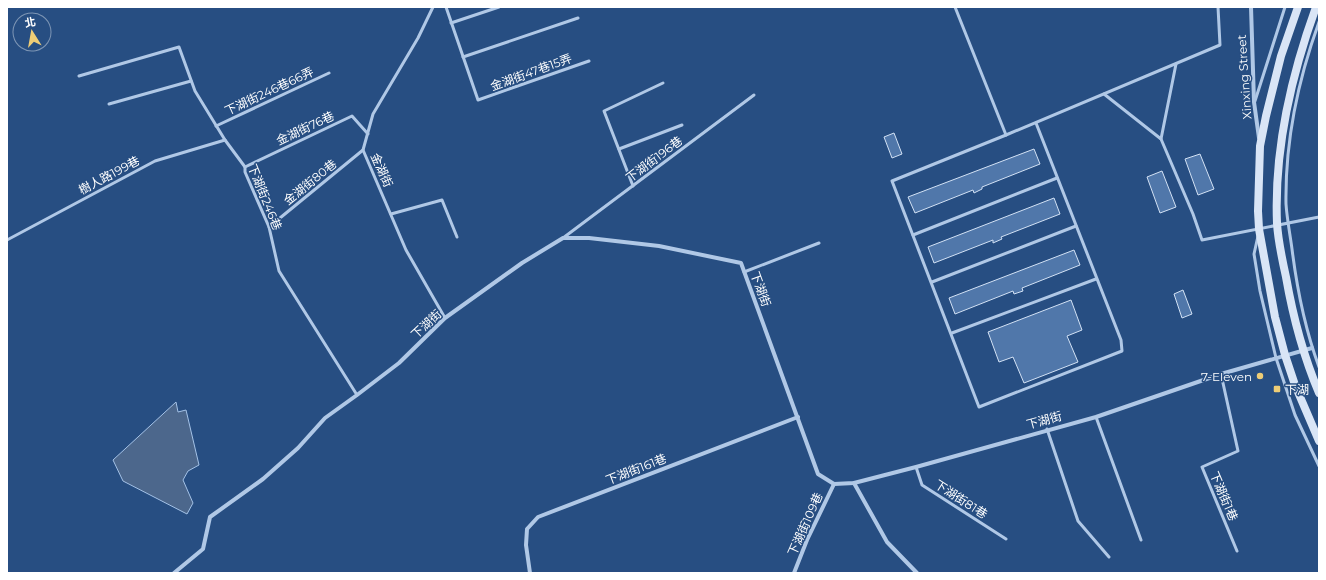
<svg xmlns="http://www.w3.org/2000/svg" width="1326" height="580" viewBox="0 0 1326 580" font-family="Montserrat,'Noto Sans TC',sans-serif">
<rect width="100%" height="100%" fill="#274e82"/>
<path fill="#4c678c" stroke="#a4c2e7" d="M176,402L178,412L186,410L199,465L188,471L183,480L193,503L187,514L123,481L113,460Z"/>
<g fill="#5077aa" stroke="#d3e2f5">
<path d="M894,133L902,154L892,158L884,137Z"/>
<path d="M1034,149L1040,164L982,187V189L974,193L973,190L915,213L908,197Z"/>
<path d="M1200,154L1214,189L1198,195L1185,159Z"/>
<path d="M1162,171L1176,207L1160,213L1147,177Z"/>
<path d="M1054,198L1060,214L1001,237L1002,239L993,243V240L934,263L928,247Z"/>
<path d="M1074,250L1080,265L1022,288L1023,291L1014,294L1013,291L955,314L949,298Z"/>
<path d="M1183,290L1192,314L1182,318L1174,294Z"/>
<path d="M1071,300L1082,330L1067,336L1078,362L1024,383L1013,357L999,362L988,332Z"/>
</g>
<g fill="none" stroke-linecap="round" stroke-linejoin="round">
<g stroke="#b0c8e6" stroke-width="3">
<path d="M433,7L418,38L373,114L363,150L406,250L445,318"/>
<path d="M446,7L478,100L589,61"/>
<path d="M955,7L1006,135L1220,45L1218,7"/>
<path d="M1319,22C1298,80 1285,142 1286,204C1287,219 1290,234 1292,249C1297,289 1305,329 1319,367"/>
<path d="M451,23L499,7"/>
<path d="M463,57L578,18"/>
<path d="M79,76L179,47L195,91L225,140L245,167V172L269,227L279,271L357,395"/>
<path d="M1104,94L1161,139L1193,214L1202,240L1319,217"/>
<path d="M1255,101L1285,7"/>
<path d="M109,104L191,81"/>
<path d="M216,126L329,73"/>
<path d="M1006,135L892,181L979,407L1122,351L1121,340L1036,123"/>
<path d="M1161,139L1176,64"/>
<path d="M619,149L682,125"/>
<path d="M245,167L352,116L368,134"/>
<path d="M633,186L604,111L663,83"/>
<path d="M391,214L442,200L457,237"/>
<path d="M269,227L363,150"/>
<path d="M913,235L1057,178"/>
<path d="M1258,236L1254,254L1260,291L1276,358L1295,415L1319,466"/>
<path d="M563,238L754,95"/>
<path d="M7,240L155,161L225,140"/>
<path d="M744,272L819,243"/>
<path d="M932,282L1076,226"/>
<path d="M952,333L1096,279"/>
<path d="M1221,374L1238,451L1202,467L1237,551"/>
<path d="M1096,417L1141,540"/>
<path d="M1047,429L1078,521L1109,557"/>
<path d="M916,467L922,485L1006,539"/>
</g>
<g stroke="#b0c8e6" stroke-width="4">
<path d="M1251,7L1254,102L1259,138"/>
<path d="M854,483L887,542L917,573"/>
<path d="M174,573L203,549L210,517L263,479L298,448L325,418L357,395L399,363L445,318L522,263L563,238H589L659,246L741,263L818,474L834,484L854,483L916,467L1096,417L1221,374L1312,348"/>
<path d="M530,573L526,545L527,529L538,517L798,417"/>
<path d="M794,573L807,540L834,484"/>
</g>
<g stroke="#d9e5f6" stroke-width="8">
<path d="M1298,7L1281,56L1266,116L1260,146L1258,211L1259,229L1275,317L1285,355L1295,385L1319,441"/>
<path d="M1316,7C1291,76 1274,150 1277,223C1278,241 1282,259 1286,277C1293,317 1303,355 1319,393"/>
</g>
</g>
<g fill="#eecd76" stroke="#274e82" stroke-width="1.5">
<circle cx="1260" cy="376" r="4"/>
<rect x="1273" y="385" width="8" height="8" rx="2"/>
</g>
<g text-anchor="middle" dominant-baseline="central" stroke-width="3" stroke-linejoin="round" paint-order="stroke">
<g font-size="12" fill="#fff" stroke="#274e82">
<text transform="translate(531 72) rotate(-20)">金湖街47巷15弄</text>
<text transform="translate(1244 77) rotate(-94)">Xinxing Street</text>
<text transform="translate(269 91) rotate(-25)">下湖街246巷66弄</text>
<text transform="translate(305 128) rotate(-25)">金湖街76巷</text>
<text transform="translate(654 159) rotate(-37)">下湖街196巷</text>
<text transform="translate(382 170) rotate(66)">金湖街</text>
<text transform="translate(109 175) rotate(-28)">樹人路199巷</text>
<text transform="translate(310 182) rotate(-39)">金湖街80巷</text>
<text transform="translate(265 197) rotate(68)">下湖街246巷</text>
<text transform="translate(761 289) rotate(70)">下湖街</text>
<text transform="translate(426 324) rotate(-43)">下湖街</text>
<text transform="translate(1044 420) rotate(-15)">下湖街</text>
<text transform="translate(636 469) rotate(-21)">下湖街161巷</text>
<text transform="translate(1224 496) rotate(67)">下湖街1巷</text>
<text transform="translate(961 499) rotate(33)">下湖街81巷</text>
<text transform="translate(805 524) rotate(-66)">下湖街109巷</text>
</g>
<g font-size="12" fill="#fff" stroke="#274e82" text-anchor="end">
<text x="1252" y="376">7-Eleven</text>
<text x="1285" y="389" text-anchor="start">下湖</text>
</g>
</g>
<rect width="1326" height="580" fill="none" stroke="#ffffff" stroke-width="16"/>
<g transform="translate(32 32) rotate(349)"><circle r="19" fill="#274e82" stroke="#7d95b4"/>
<path d="M0-3L7 15L0 10L-7 15Z" fill="#eecd76"/>
<text y="-6" font-size="11" font-weight="bold" text-anchor="middle" fill="#ffffff">北</text>
</g>
</svg>
